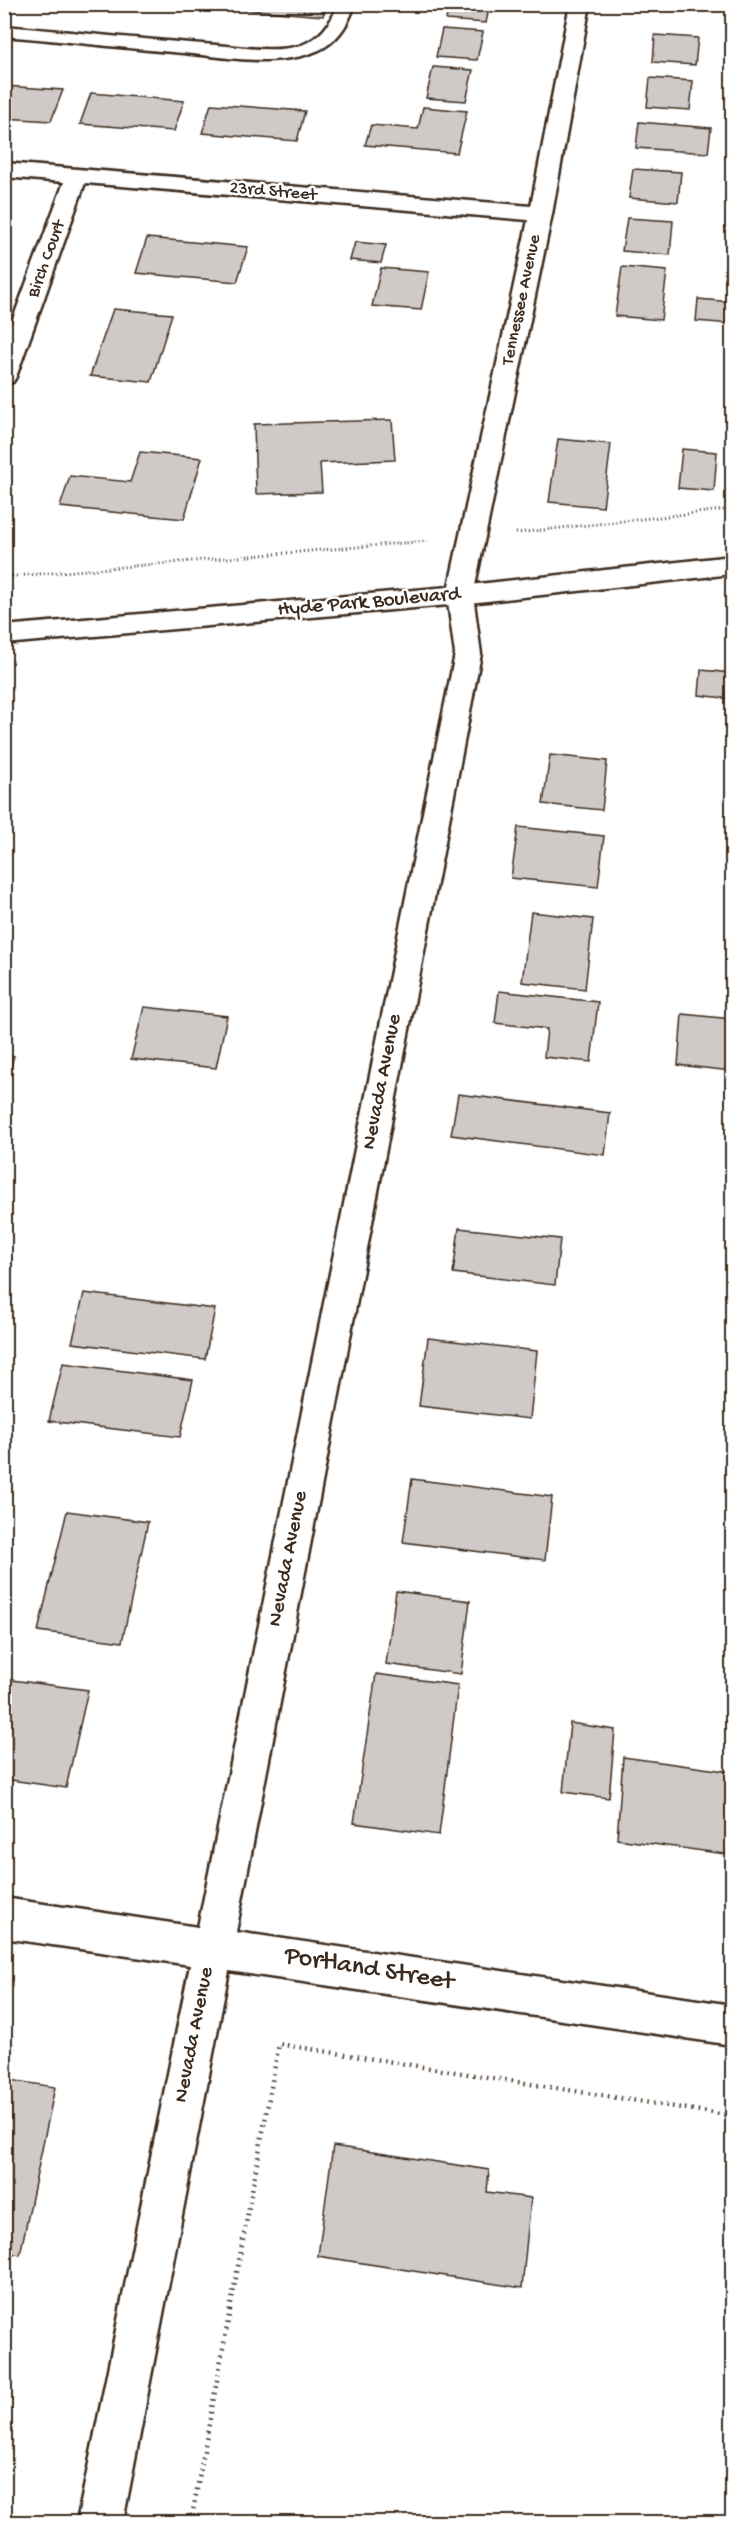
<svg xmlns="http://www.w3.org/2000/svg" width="737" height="2527" viewBox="0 0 737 2527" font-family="'Gochi Hand',sans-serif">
<rect width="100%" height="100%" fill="#fff"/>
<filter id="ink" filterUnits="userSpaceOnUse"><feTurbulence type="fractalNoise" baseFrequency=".0167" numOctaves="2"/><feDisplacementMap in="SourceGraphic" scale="12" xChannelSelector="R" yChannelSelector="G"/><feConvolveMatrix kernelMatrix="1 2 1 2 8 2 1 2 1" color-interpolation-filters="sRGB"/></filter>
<g filter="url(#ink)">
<g fill="#cfcac7" stroke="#3b2a1e" stroke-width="1.5">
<path d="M180,4H327L323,16Z"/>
<path d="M449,4H490L486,23L446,20Z"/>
<path d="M442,29L483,32L477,60L436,57Z"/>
<path d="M655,35L698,38L695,65L653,62Z"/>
<path d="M433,67L473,70L466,101L426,98Z"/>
<path d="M650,78L693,81L690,110L647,107Z"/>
<path d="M4,86L63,90L51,121L4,118Z"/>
<path d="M91,93L184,101L174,131L80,124Z"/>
<path d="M211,104L305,111L297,141L202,133Z"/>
<path d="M423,107L467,111L457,153L365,145L371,125L418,129Z"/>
<path d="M639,122L711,128L708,153L636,148Z"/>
<path d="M633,169L681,172L678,202L629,198Z"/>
<path d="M627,218L673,221L670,255L622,251Z"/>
<path d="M147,238L248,247L237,282L136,273Z"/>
<path d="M355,242L386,245L381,263L350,260Z"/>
<path d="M622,267L667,271L661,320L615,316Z"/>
<path d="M381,268L429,272L421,310L372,306Z"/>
<path d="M698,299L732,302V324L696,321Z"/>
<path d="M113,309L172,314L151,382L90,376Z"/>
<path d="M392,420L395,460L320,463L322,492L256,494L254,424Z"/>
<path d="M558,439L611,444L603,507L549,502Z"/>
<path d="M682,449L717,452L714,491L678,488Z"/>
<path d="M140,452L202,458L184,519L60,507L70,476L130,482Z"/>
<path d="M701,670L732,673V699L699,695Z"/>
<path d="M550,755L607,761L602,810L543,804Z"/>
<path d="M518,827L604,836L598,887L511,878Z"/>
<path d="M531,912L593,919L585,989L522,982Z"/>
<path d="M499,991L598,1002L591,1062L544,1057L547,1029L495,1023Z"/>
<path d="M144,1007L227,1016L216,1068L131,1059Z"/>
<path d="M682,1014L732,1019L731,1071L678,1065Z"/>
<path d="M4,1055L14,1056L4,1087Z"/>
<path d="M458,1094L610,1113L605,1155L451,1135Z"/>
<path d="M459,1228L560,1239L555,1285L453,1273Z"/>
<path d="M84,1293L215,1309L205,1359L72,1343Z"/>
<path d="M428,1338L537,1351L530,1419L419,1406Z"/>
<path d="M63,1363L193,1380L180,1437L49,1421Z"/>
<path d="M412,1479L552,1497L545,1560L403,1542Z"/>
<path d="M67,1511L148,1522L122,1642L38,1631Z"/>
<path d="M396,1591L470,1601L461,1674L386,1664Z"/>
<path d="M376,1674L458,1685L439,1835L354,1823Z"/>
<path d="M4,1679L88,1690L66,1788L4,1779Z"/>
<path d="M570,1723L615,1730L609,1798L563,1792Z"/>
<path d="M623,1757L732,1772V1855L617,1839Z"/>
<path d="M4,2079L55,2087L20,2255L4,2252Z"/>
<path d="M333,2146L489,2170L487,2192L531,2198L522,2288L318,2256Z"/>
</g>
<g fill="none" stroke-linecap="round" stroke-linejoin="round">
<defs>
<path id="service" d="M338,4H355C349,23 338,41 319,50C279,68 225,57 183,53C123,48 64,41 4,36V26C75,32 145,40 216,45C242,47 273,53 299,46C320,39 331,24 338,4Z"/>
<path id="minor" d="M570,4H590L552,214L473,595L481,654L236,1932L732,2005V2045L229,1971L123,2522H77L190,1965L4,1938V1898L198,1927L455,654L447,595L528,220L85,183L16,377L13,382L4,384V343L64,182L4,177V163L531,206Z"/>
<path id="secondary" d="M732,556V574L460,604L4,644V626L460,586Z"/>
</defs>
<use href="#service" stroke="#3b2a1e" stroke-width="5"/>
<use href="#minor" stroke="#3b2a1e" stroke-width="5"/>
<use href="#secondary" stroke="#3b2a1e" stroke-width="5"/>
<g stroke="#3b2a1e" stroke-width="3" stroke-dasharray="1 3" stroke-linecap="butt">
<path d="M516,533L732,509"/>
<path d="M4,577L427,541"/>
</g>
<path stroke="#3b2a1e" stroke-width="4.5" stroke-dasharray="1.5 5" stroke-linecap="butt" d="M191,2522L279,2044L732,2116"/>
<use href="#service" fill="#fff" fill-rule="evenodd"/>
<use href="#minor" fill="#fff" fill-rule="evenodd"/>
<use href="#secondary" fill="#fff" fill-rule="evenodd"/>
</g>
</g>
<g text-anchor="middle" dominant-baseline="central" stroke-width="5" stroke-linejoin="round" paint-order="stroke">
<g font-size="18" fill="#3b2a1e" stroke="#fff">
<text transform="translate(273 192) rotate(5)">23rd Street</text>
<text transform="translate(47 259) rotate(-70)">Birch Court</text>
<text transform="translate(522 300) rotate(-78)">Tennessee Avenue</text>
</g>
<g font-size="21" fill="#3b2a1e" stroke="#fff">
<text transform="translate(369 603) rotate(-5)">Hyde Park Boulevard</text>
<text transform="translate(383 1082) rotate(-79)">Nevada Avenue</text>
<text transform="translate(289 1559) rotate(-79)">Nevada Avenue</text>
<text transform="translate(195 2035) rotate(-79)">Nevada Avenue</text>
</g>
<g font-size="26" fill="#3b2a1e" stroke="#fff">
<text transform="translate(369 1970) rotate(9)">Portland Street</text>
</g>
</g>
<rect width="737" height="2527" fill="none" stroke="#fff" stroke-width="24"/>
<rect x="12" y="12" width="713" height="2503" fill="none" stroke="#3b2a1e" stroke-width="2" filter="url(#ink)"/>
</svg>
